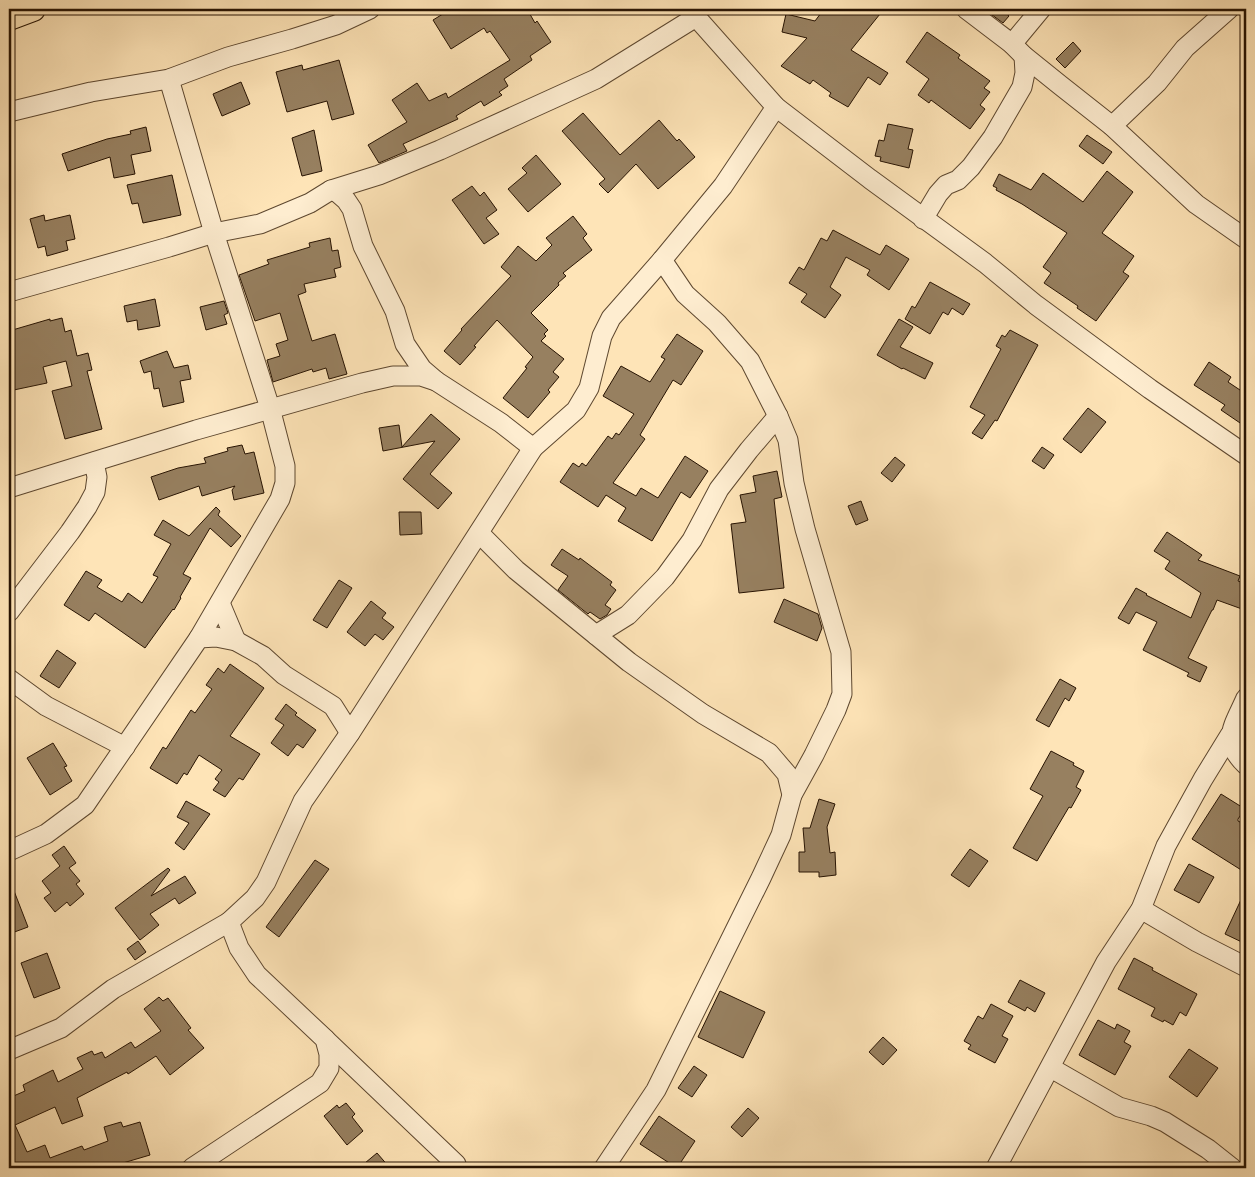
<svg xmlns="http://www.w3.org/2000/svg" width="1255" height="1177" viewBox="0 0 1255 1177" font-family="'IM FELL Double Pica',serif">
<rect width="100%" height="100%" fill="#fee4b7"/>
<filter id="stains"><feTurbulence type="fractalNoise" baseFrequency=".004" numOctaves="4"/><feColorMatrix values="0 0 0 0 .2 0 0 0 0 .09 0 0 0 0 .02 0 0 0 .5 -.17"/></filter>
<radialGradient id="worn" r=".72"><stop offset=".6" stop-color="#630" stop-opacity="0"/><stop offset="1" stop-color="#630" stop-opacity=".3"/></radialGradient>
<g fill="#978060" stroke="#271302">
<path d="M451,9H527L535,23L537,21L551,42L530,56L532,60L504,79L508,86L499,92L502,95L484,106L481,101L456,116L458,119L403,144L407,151L379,163L368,145L407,122L392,100L417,83L429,101L446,93L448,98L510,60L490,31L487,33L484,28L451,49L433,20Z"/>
<path d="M824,9H884L851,50L888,73L880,85L868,77L848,107L829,96L831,93L813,80L810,84L781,66L807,38L782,32L786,14L815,21Z"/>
<path d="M984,9H1001L1009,16L1003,23Z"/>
<path d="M927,32L960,55L958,58L990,81L984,88L990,92L980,105L985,109L970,129L931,100L929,103L918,95L929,79L906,62Z"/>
<path d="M1073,42L1081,51L1065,68L1056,59Z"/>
<path d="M339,60L354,114L332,120L327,101L287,112L276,72L302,65L303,70Z"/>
<path d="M241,82L250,104L222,116L213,94Z"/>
<path d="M583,113L620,155L659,120L677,141L679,139L695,157L658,189L636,164L608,193L599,184L605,179L562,131Z"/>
<path d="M888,124L913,129L908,149L913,150L909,168L880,161L881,157L875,156L879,140L884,141Z"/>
<path d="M146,127L151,151L131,155L135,174L114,178L110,157L68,171L62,154L107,139L131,134L130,131Z"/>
<path d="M314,130L322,171L302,176L292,138Z"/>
<path d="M1087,135L1112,152L1103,164L1079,146Z"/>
<path d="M536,155L561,184L528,212L508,189L527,173L522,168Z"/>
<path d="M1107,171L1133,192L1102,233L1134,256L1123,272L1129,276L1096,321L1077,308L1078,306L1044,283L1051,273L1043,267L1067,233L1022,204L996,190L997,188L993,186L999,174L1031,190L1043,173L1083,202Z"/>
<path d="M172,175L181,215L143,223L138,203L132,204L127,185Z"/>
<path d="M472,186L480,196L484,192L497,210L486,218L499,234L484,244L452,200Z"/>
<path d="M44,215L45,221L70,215L75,239L66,241L68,250L47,256L45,246L38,248L30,219Z"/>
<path d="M573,216L587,234L583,238L592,250L563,273L566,276L558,283L559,285L531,313L548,330L544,334L546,336L541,341L564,359L553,372L559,377L548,390L550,392L528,418L503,398L527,368L525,367L533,357L497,320L474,346L476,347L460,365L444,351L462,330L461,329L511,276L501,267L518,246L536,261L552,245L546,238Z"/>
<path d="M833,230L880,255L886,245L909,259L889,290L867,275L870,270L846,257L830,287L841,295L825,318L801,302L807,294L789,283L799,267L804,270L821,238L827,241Z"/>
<path d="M330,238L332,251L338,250L341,267L334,269L336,277L304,284L306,292L298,295L312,341L335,334L347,374L329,379L326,368L313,372L312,369L273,382L267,360L280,356L276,344L288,340L280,313L255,321L239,275L269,264L267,260L310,247L309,243Z"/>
<path d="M930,282L970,304L963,315L952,308L948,315L943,312L930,334L905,319L912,306L915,308Z"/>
<path d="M155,299L160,326L138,330L137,320L127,322L124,306Z"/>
<path d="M224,301L228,313L224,315L227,324L206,330L200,307Z"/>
<path d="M62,318L65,332L71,330L77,356L88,353L92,370L87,371L102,429L65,439L52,391L72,386L66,361L43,367L47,383L9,391V331L50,319V321Z"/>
<path d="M899,319L913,327L900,347L933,363L925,379L903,368L902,369L877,355Z"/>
<path d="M1010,330L1038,345L997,421L995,420L982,439L972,433L985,415L970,407L1001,349L996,346L1002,335L1005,337Z"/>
<path d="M677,334L703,351L681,385L673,380L640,435L645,439L613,483L636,496L641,488L658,498L685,456L708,471L690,498L681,492L652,541L618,521L626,508L606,495L598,507L560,482L573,463L579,467L582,463L586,466L608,436L612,439L616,433L619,435L634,414L603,396L621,366L650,382L665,359L661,357Z"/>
<path d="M167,351L174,368L188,365L191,379L180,381L184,402L163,407L159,388L154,389L151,371L144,373L140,361Z"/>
<path d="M1209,362L1231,377L1228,382L1246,394V427L1221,410L1225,405L1194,385Z"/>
<path d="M1088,408L1106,422L1081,453L1063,439Z"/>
<path d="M431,414L460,439L430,474L452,493L438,509L403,479L435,441L383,451L379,428L399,425L402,447Z"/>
<path d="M242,445L245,454L254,452L264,493L234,500L232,490L235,486L202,496L199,486L159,500L151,477L178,468L206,463L204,458L228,451L227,448Z"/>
<path d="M1042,447L1054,455L1044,469L1032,461Z"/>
<path d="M895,457L905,465L892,482L881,473Z"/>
<path d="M777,471L782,497L774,499L784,588L739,593L731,524L746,522L740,495L756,492L753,476Z"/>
<path d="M861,501L868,520L856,525L848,506Z"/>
<path d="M216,507L220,511L218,515L241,536L231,547L210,528L183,574L191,578L180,597L181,598L174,610L173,609L145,648L95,613L89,621L64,605L86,571L102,580L97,587L122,602L128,593L142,603L158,577L153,575L171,544L154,535L163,520L189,536Z"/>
<path d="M399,512H421L422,534L400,535Z"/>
<path d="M1167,532L1202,555L1198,560L1240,576L1238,581L1246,584V597L1242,609L1217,600L1213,610H1212L1188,658L1207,667L1200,682L1187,676L1189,673L1143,650L1157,622L1136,612L1129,624L1118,618L1136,588L1147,594L1146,595L1191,618L1201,593L1165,569L1170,561L1154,551Z"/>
<path d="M562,549L579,560L580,558L612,582L610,585L616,590L605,605L611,609L607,615L600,619L590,612L588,614L558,590L568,576L551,565Z"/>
<path d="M339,580L352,588L327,628L313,620Z"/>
<path d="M784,599L818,614L822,628L817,641L774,622Z"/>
<path d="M371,601L386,613L382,618L394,627L383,640L375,634L365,646L347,632Z"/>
<path d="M57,650L76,663L59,688L40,676Z"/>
<path d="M230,664L264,688L230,736L260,754L243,780L239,778L225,797L213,790L219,782L215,779L222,770L199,755L187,775L184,773L177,784L150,768L163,747L166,749L191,710L195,713L212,689L206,685L218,668L224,673Z"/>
<path d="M1060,679L1076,688L1069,701L1065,698L1049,727L1036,720Z"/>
<path d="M286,704L297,713L295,715L316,730L303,748L297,744L288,756L271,743L284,725L275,719Z"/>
<path d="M53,743L67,766L64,767L72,781L50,795L27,758Z"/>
<path d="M1051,751L1074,763L1073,765L1084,771L1076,787L1081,790L1071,808L1069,807L1037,861L1013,848L1043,796L1030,789Z"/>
<path d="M1221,794L1245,809L1238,819V821L1246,825V873L1192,839Z"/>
<path d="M819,799L835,804L827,827L830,853L835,852L836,875L819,877V872H799V852H805L803,828H810Z"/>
<path d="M186,801L210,814L184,850L175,843L189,823L177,817Z"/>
<path d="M64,846L76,863L69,868L80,881L76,884L84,894L70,906L67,902L55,912L44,898L51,893L42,881L60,866L52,855Z"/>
<path d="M970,849L988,861L969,887L951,875Z"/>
<path d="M315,860L329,869L279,937L266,927Z"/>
<path d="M1189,864L1214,877L1199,903L1174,890Z"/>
<path d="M168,868L170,870L151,896L185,876L196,893L179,904L175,898L150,914L159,925L140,940L115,908Z"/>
<path d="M9,878L28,927L9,934Z"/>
<path d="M1246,889V944L1225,934Z"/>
<path d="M138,941L146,952L135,960L127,949Z"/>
<path d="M47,953L60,988L34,998L21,963Z"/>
<path d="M1134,958L1153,968L1152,970L1197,994L1186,1016L1180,1012L1173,1025L1164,1020L1163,1022L1151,1016L1155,1008L1118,989Z"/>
<path d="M1020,980L1045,993L1035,1012L1027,1007L1025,1011L1008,1002Z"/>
<path d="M720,991L765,1012L743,1058L698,1037Z"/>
<path d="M159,997L163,1001L168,998L191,1028L188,1030L204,1048L170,1075L156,1056L128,1074L127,1072L77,1098L83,1116L62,1124L55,1107L15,1125L27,1152L45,1145L50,1158L82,1146L84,1150L108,1141L104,1127L121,1122L123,1127L140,1122L150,1155L106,1168H9V1098L25,1091L23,1085L53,1070L58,1082L83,1069L77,1058L92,1051L94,1055L102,1052L105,1058L131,1042L135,1048L161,1031L144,1009Z"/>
<path d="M991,1004L1013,1016L1002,1036L1008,1039L995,1063L968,1049L971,1045L964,1041L978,1016L983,1019Z"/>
<path d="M1098,1020L1115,1029L1117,1024L1130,1031L1124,1042L1131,1046L1115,1075L1079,1055Z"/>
<path d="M883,1037L897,1050L883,1065L869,1052Z"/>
<path d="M1189,1049L1218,1068L1197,1097L1169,1077Z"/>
<path d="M694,1066L707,1075L692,1097L678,1088Z"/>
<path d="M346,1103L355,1114L352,1117L363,1131L347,1145L324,1116L337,1105L339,1108Z"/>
<path d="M748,1108L759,1118L742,1137L731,1127Z"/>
<path d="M659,1116L695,1141L677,1168L640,1144Z"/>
<path d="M377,1153L390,1168H359Z"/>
</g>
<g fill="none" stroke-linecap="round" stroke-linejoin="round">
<defs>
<g id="minor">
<path d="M689,9L776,107L870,179L985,263L1036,305L1150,389L1246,455"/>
<path d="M966,9L1012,44L1024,56L1060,85L1112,126L1196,204L1246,239"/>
<path d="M1012,44L1041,9"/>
<path d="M169,79L214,233L270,408L285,466V483L280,499L199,638"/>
<path d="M9,112L91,92L169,79L228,57L292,39L336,25L370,9"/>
<path d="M1112,126L1157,83L1185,48L1229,9"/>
<path d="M331,190L379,175L440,150L596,79L696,17"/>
<path d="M923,219L938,194L946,185L958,180L971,167L993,137L1022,87L1025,73L1024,56"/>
<path d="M9,292L169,247L214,233L260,224L310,203L331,190L338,193L346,200L352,209L363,246L395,311L405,344L422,369L436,381"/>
<path d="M9,488L196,430L362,383L393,376H421L436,381L501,423L533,448"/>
<path d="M479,533L516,570L629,662L703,714L769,753L787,774L792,795"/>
<path d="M220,603L236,641"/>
<path d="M9,612L70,532L87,507L95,492L97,477L94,462"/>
<path d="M596,635L628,615L665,577L692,540L719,489L749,450L778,416"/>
<path d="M9,679L46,706L125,747"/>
<path d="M1246,698C1234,726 1220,740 1246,765"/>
<path d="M9,851L46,834L85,805L199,638L216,637L236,641L263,656L284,675L333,706L350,733"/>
<path d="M1141,909L1197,942L1246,967"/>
<path d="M325,1039L456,1164L457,1168"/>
<path d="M9,1050L61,1028L113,989L229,922"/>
<path d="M1051,1068L1119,1107L1151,1116L1165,1122L1208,1149L1232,1168"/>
<path d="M192,1168L320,1083L329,1068V1054L325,1039L257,975L239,948L229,922L255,898L266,882L303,801L350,733L533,448L576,410L589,388L602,336L611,318L662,260L723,186L776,107"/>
<path d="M604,1168L656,1090L761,878L781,835L792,795L814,755L836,710L842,694L841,652L805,529L794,483L788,440L778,416L750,361L717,323L685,294L662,260"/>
<path d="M996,1168L1106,962L1141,909L1166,846L1203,779L1230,735"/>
</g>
<path id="major" d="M9,18L33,9"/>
</defs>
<use href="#minor" stroke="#5d472f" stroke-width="21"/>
<use href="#major" stroke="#271302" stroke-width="26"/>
<use href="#minor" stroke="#feedd0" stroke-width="19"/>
<use href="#major" stroke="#fee4b7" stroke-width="24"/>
</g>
<rect width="1255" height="1177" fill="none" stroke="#fee4b7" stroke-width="30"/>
<rect x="10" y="10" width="1235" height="1157" fill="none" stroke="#271302" stroke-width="2.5"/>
<rect x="15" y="15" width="1225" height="1147" fill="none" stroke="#271302"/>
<rect width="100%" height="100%" filter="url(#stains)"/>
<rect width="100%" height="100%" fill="url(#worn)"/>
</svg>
